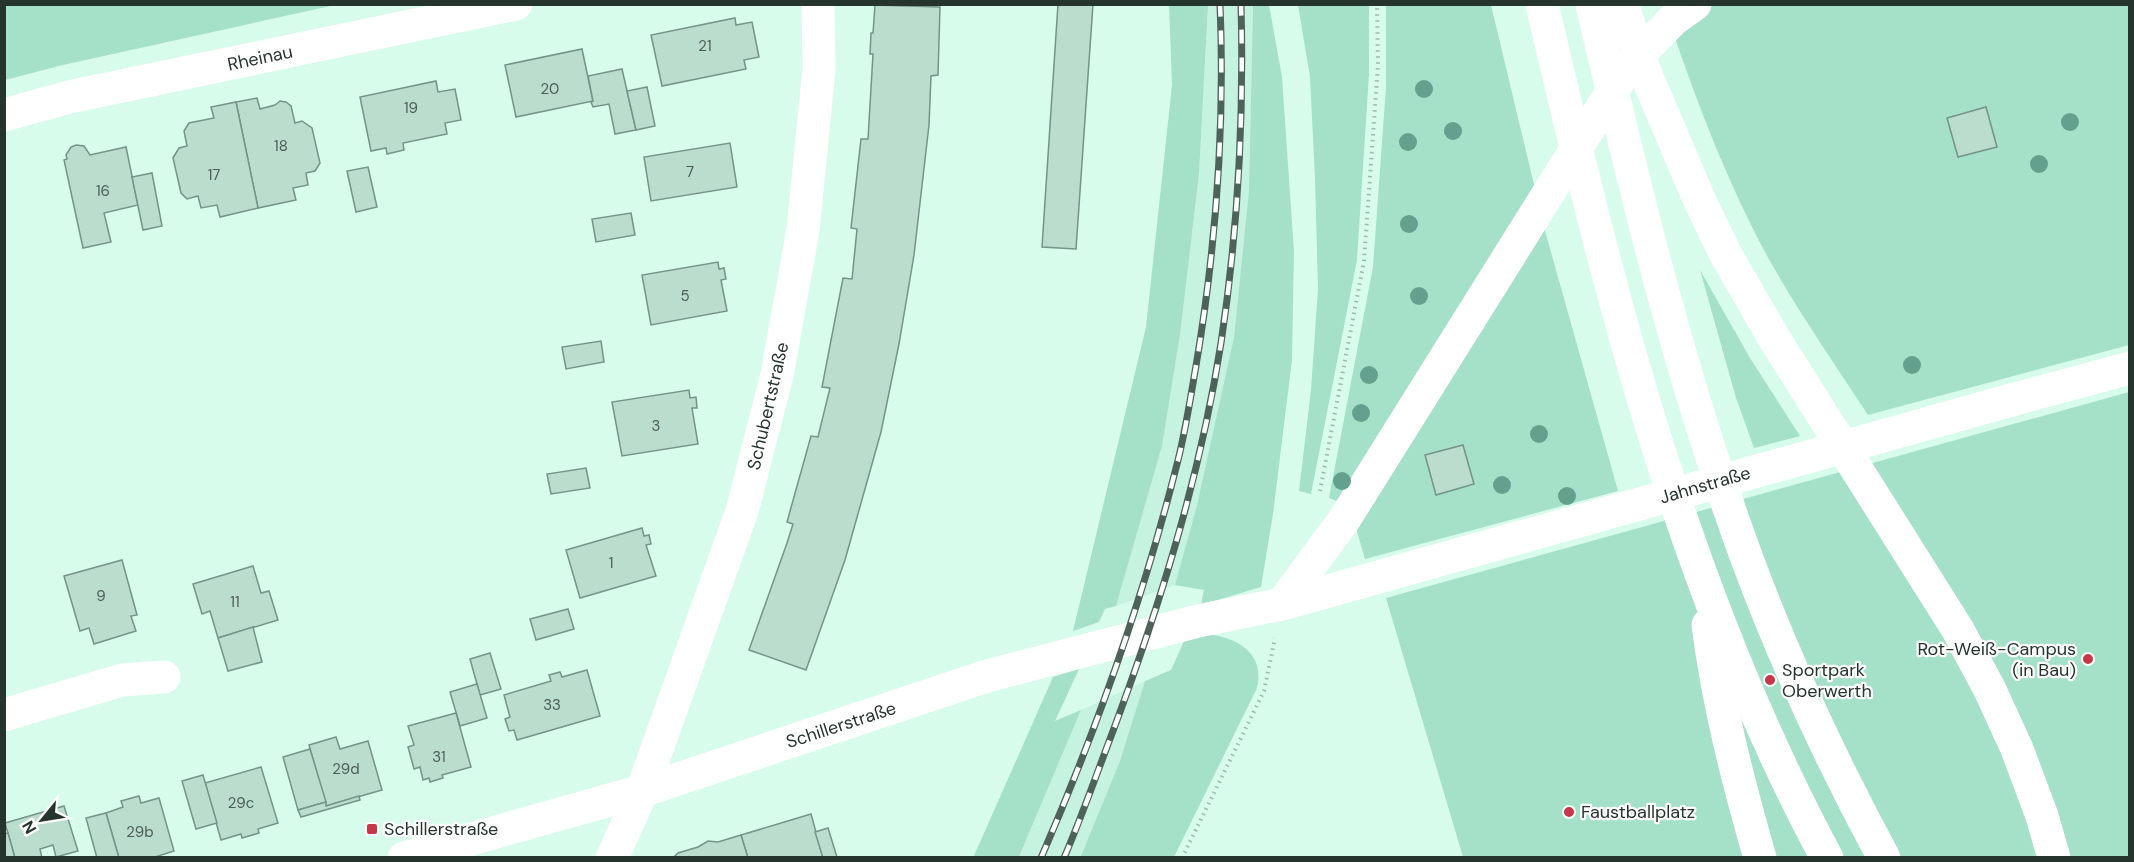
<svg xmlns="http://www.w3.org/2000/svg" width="2134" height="862" viewBox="0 0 2134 862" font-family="'DM Sans',sans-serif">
<rect width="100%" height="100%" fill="#d8fcec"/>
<g fill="#c6f2e0">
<path d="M1208,5H1253L1249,191L1234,337L1197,505L1175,585L1116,606L1162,446L1180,335L1199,174Z"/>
<path d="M1145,681L1120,761L1080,857L1019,858L1081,710Z"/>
</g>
<g fill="#a5e0c8">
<path d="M5,4H335V5L63,65L5,80Z"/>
<path d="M1169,5H1208L1199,174L1180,335L1162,446L1116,606L1105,609L1099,622L1073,631L1146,327L1172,85Z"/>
<path d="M1253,5H1269L1282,77L1294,252L1292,360L1273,514L1261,587L1201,605L1204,590L1175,585L1197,505L1234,337L1249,191Z"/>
<path d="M1298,5H1369V74L1357,260L1311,494L1299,491L1311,390L1318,289L1315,178L1310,77Z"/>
<path d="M1386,5H1491L1536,193L1342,503L1329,498L1373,267L1386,87Z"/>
<path d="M1664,5H2129V345L1868,415C1829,355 1785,293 1753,229C1717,157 1689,81 1664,5Z"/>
<path d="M1542,220L1618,491L1365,559L1356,528Z"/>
<path d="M1700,270L1750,358L1800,436L1754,448L1736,398Z"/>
<path d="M2129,392V857H1463L1386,598Z"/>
<path d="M1202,634C1233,635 1266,651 1257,688L1174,857L1080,858L1120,761L1145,681L1171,670L1185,639Z"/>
<path d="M1079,669L1055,721L1081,710L1019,857L973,858L1053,677Z"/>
</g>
<g fill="#baddce" stroke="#739487" stroke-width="1.5">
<path d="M1058,4H1093L1076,249L1042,247Z"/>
<path d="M875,5L940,7L938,75L931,76L929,125L914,255L899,344L881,432L845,560L806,670L749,650L787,543L793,524L787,522L811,436L818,437L830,388L822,387L843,278L852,279L857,229L851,228L861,139H868L873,54H870L871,33H873Z"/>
<path d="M735,18L736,25L752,22L759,57L744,60L746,69L662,86L651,35Z"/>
<path d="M582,49L593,101L516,117L505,65Z"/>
<path d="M622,69L636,130L615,134L609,104L593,107L591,102L593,101L588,76Z"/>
<path d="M436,81L438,92L455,89L461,120L445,123L447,134L403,143L404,150L387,154L386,148L371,151L360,97Z"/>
<path d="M647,87L655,126L636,130L627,91Z"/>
<path d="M257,98L260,109L275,105L280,101L286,102L291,106L295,123L302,121L312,128L320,163L315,171L306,173L308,185L293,188L296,200L258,208L236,102Z"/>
<path d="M236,102L258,208L220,217L217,205L201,208L198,196L187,199L181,193L173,158L179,148L187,146L184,131L189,123L214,118L211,107Z"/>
<path d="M1986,107L1997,147L1958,157L1947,118Z"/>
<path d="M730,143L737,187L651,201L644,157Z"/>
<path d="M76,145L84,146L90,155L126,147L138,205L104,213L111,242L83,248L64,160L67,159L66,155L71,147Z"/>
<path d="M368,167L377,207L356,212L347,171Z"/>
<path d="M152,173L162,226L143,230L132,177Z"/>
<path d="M631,213L635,235L596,242L592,219Z"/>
<path d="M718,262L719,269L724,268L726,279L721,280L727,311L651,325L642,275Z"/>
<path d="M601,341L604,362L566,369L562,347Z"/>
<path d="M689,390L690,398L696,397L697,408H692L698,444L622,456L612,402Z"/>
<path d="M1463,445L1474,484L1436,495L1425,455Z"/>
<path d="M586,468L590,488L551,494L547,474Z"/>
<path d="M642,528L644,536L649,535L651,544L646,545L656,576L580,598L566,550Z"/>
<path d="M122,560L137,615L131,616L136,631L94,644L89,628L80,631L64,576Z"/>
<path d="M253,566L261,593L269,591L278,620L218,638L210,611L202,614L193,584Z"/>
<path d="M568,609L574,629L536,640L530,619Z"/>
<path d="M253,627L262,662L228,671L218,638Z"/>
<path d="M490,653L501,689L480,695L470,659Z"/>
<path d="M587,670L600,716L517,740L514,730L509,731L505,719L510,717L504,695L551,681L549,675L560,672L562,677Z"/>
<path d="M477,684L487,718L460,726L450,692Z"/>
<path d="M456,713L471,767L442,775L443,778L430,782L429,778L423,780L420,767L414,769L408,747L414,745L408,726Z"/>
<path d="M336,737L340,749L368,741L382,790L326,806L309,745Z"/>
<path d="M310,749L326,802L298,810L283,757Z"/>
<path d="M261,767L278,823L258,829L259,833L242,838L241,834L221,840L205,783Z"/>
<path d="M203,775L217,823L196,829L182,781Z"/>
<path d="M139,796L141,803L159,798L174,851L152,858H119L106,813L123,807L121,801Z"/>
<path d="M359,796L360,800L301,817L298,810L326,802V806Z"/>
<path d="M64,806L78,851L56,857L53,845L40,849L42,858H15L5,823Z"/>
<path d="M106,813L119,858H97L86,818Z"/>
<path d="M811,814L823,858H748L741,835Z"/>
<path d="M828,828L837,857L823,858L815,832Z"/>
<path d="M8,833L15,858H4V834Z"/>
<path d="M741,835L748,858H673L678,853L698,847L708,841L718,842Z"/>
</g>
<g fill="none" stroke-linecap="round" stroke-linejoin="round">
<g stroke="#9cb9ac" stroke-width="4" stroke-dasharray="1.5 4.5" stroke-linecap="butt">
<path d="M1320,491L1364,261L1378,65L1377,4"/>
<path d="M1182,858L1264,691L1275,638"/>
</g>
<g stroke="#fff" stroke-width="33">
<path d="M4,115L69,97L516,4"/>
<path d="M1282,604L1344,520L1628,66L1674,19L1695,4"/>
<path d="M4,715L122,680L164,677"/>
<path d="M404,858L642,791L987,676L1198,621L1282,604L1997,404L2130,368"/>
<path d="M612,858L642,791L742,511L777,375L803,230L819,69L818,4"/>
</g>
<g stroke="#fff" stroke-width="33">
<path d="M1542,4C1610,297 1683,591 1827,858"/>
<path d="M1592,4C1635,191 1680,376 1746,556C1784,659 1831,760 1884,858"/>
<path d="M1622,4L1645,72L1699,199L1726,255L1774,338L1958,630L1990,690L2017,749L2042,816L2054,858"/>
<path d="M1708,625C1718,704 1738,781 1760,858"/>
</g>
<defs>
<g id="rail">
<path d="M1041,858C1096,731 1142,602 1176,468C1185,435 1190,400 1196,366C1216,247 1225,125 1220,4"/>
<path d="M1064,858C1082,816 1097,773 1113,731C1160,605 1200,477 1221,343C1238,231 1244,118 1241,4"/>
</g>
</defs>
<use href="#rail" stroke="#4f625a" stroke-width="7"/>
<use href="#rail" stroke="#fff" stroke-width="4.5" stroke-dasharray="14" stroke-linecap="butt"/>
</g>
<g fill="#63a18e">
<circle cx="1424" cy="89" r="9"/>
<circle cx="2070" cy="122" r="9"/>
<circle cx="1453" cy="131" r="9"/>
<circle cx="1408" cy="142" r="9"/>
<circle cx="2039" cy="164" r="9"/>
<circle cx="1409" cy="224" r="9"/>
<circle cx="1419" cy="296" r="9"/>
<circle cx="1912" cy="365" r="9"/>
<circle cx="1369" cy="375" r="9"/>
<circle cx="1361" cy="413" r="9"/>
<circle cx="1539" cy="434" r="9"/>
<circle cx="1342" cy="481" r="9"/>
<circle cx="1502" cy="485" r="9"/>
<circle cx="1567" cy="496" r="9"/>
</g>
<g fill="#c7374a" stroke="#fff" stroke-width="2">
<circle cx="2088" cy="659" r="6"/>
<circle cx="1770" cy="680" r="6"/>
<circle cx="1569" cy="812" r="6"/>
<rect x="366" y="823" width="12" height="12" rx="3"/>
</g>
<g text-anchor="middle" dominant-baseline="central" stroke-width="4.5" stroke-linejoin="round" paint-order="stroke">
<g font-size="15" fill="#4b5e56">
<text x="705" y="46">21</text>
<text x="550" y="89">20</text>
<text x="411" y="108">19</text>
<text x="281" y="146">18</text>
<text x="690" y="172">7</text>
<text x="214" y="175">17</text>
<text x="103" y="191">16</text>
<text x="685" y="296">5</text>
<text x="656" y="426">3</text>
<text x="611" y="563">1</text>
<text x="101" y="596">9</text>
<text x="235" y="602">11</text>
<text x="552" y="705">33</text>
<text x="439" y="757">31</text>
<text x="346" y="769">29d</text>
<text x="241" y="803">29c</text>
<text x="140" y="832">29b</text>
</g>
<g font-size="18" fill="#26342e" stroke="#fff">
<text transform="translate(260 58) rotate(-12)">Rheinau</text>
<text transform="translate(768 406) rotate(-77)">Schubertstraße</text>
<text transform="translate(1705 485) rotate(-16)">Jahnstraße</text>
<text transform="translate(841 725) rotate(-18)">Schillerstraße</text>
</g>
<g font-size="18" fill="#26342e" stroke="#fff" text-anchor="start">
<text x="2076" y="649" text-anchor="end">Rot-Weiß-Campus<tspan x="2076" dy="21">(in Bau)</tspan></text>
<text x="1782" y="670">Sportpark<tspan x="1782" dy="21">Oberwerth</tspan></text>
<text x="1581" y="812">Faustballplatz</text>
<text x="384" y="829">Schillerstraße</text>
</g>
</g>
<rect width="2134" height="862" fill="none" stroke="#26342e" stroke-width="12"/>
<g transform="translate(42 820) rotate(240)" stroke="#ffffff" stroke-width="4.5" paint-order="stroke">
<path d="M0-4.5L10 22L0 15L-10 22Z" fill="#26342e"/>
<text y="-9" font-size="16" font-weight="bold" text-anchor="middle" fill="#26342e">N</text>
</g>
</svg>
